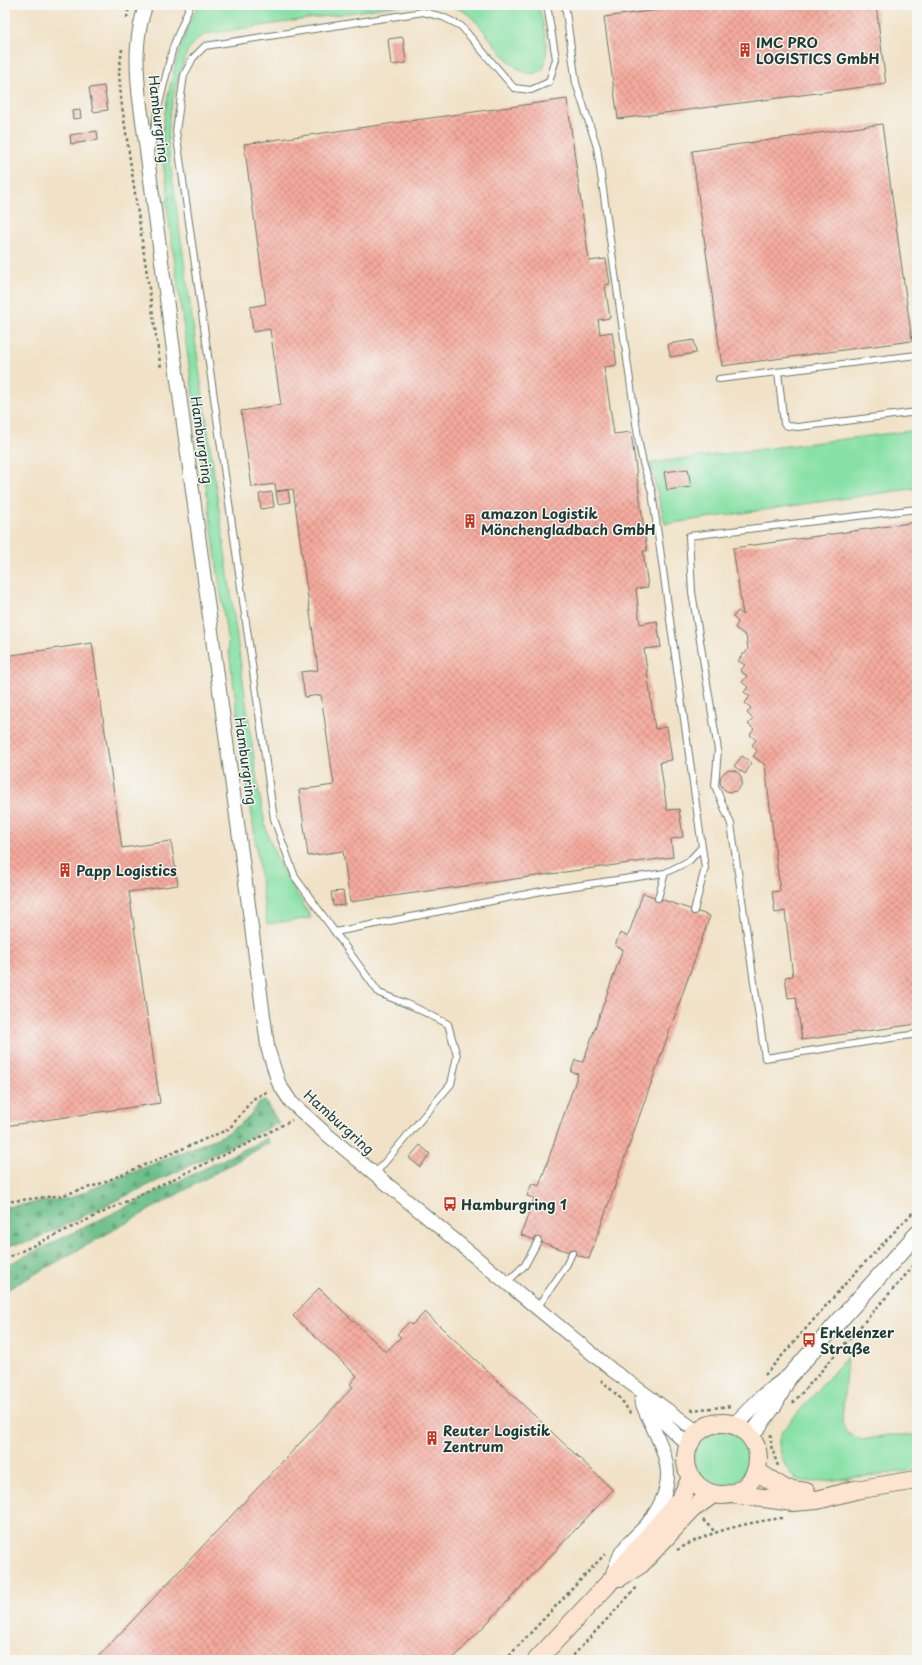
<svg xmlns="http://www.w3.org/2000/svg" width="922" height="1665" viewBox="0 0 922 1665" font-family="'Playpen Sans',sans-serif">
<defs>
<pattern id="forest-firs" width="22" height="20" patternUnits="userSpaceOnUse"><rect width="22" height="20" fill="#6dbf8b"/><path d="M5 1l3.5 6h-7zM16 11l3.5 6h-7z" fill="#599c72"/></pattern>
<pattern id="building-cross-hatch" width="8" height="8" patternUnits="userSpaceOnUse"><rect width="8" height="8" fill="#f6aa9e"/><path d="M0 0l8 8M0 8l8-8" fill="none" stroke="#c78c82"/></pattern>
</defs>
<rect width="100%" height="100%" fill="#f6f6f2"/>
<filter id="ink" filterUnits="userSpaceOnUse"><feTurbulence type="fractalNoise" baseFrequency=".025" numOctaves="2"/><feDisplacementMap in="SourceGraphic" scale="8" xChannelSelector="R" yChannelSelector="G"/><feConvolveMatrix kernelMatrix="1 2 1 2 8 2 1 2 1" color-interpolation-filters="sRGB"/></filter>
<filter id="wash" filterUnits="userSpaceOnUse"><feTurbulence type="fractalNoise" baseFrequency=".012" numOctaves="4" result="noise"/><feDisplacementMap in="SourceGraphic" scale="16" xChannelSelector="R" yChannelSelector="G"/><feGaussianBlur stdDeviation="0.9" result="paint"/><feColorMatrix in="noise" values="0 0 0 0 0 0 0 0 0 0 0 0 0 0 0 0 0 1.4 0 .05"/><feComposite in="paint" operator="in"/></filter>
<g filter="url(#wash)">
<rect width="100%" height="100%" fill="#f1e2c7"/>
<g fill="#87e1a6" stroke="#538f6d">
<path d="M198,5H402L206,34L197,39L188,50L176,84L169,119L168,147L258,787L267,833L279,864L311,918L267,924L166,201L169,199C167,185 163,169 162,154C160,113 179,41 198,5Z"/>
<path d="M437,5H538C543,19 548,45 546,59C545,66 543,71 536,73C511,80 485,24 466,13C459,7 446,7 437,5Z"/>
<path d="M917,430V488L665,524L650,463Z"/>
<path d="M847,1357L842,1421L847,1433L862,1440L888,1435H916L917,1470L817,1482C809,1481 799,1482 792,1476C786,1471 778,1449 779,1441C779,1438 781,1434 782,1431Z"/>
<circle cx="722" cy="1458" r="28"/>
</g>
<g fill="url(#forest-firs)" stroke="#467e60">
<path d="M265,1101L279,1123L29,1242L5,1246V1207L70,1198L224,1135L247,1119L259,1103Z"/>
<path d="M267,1138L269,1143L5,1291V1266Z"/>
</g>
<g id="blocks">
<g fill="url(#building-cross-hatch)">
<path d="M697,5H876L886,84L618,119L604,17Z"/>
<path d="M403,37L406,63L391,65L388,39Z"/>
<path d="M104,86L108,110L93,112L89,88Z"/>
<path d="M567,99L589,261L606,259L610,284L605,285L610,318L598,320L600,334L612,332L617,365L604,367L614,434L631,432L647,551H643L648,587L636,589L640,624L657,621L661,647L644,649L655,729L667,727L672,760L660,762L667,810L679,809L683,837L671,839L673,857L350,902L343,851L308,856L299,790L334,785L321,695L305,697L301,672L318,670L293,489L276,491L275,484L252,487L241,411L281,405L270,329L253,332L250,307L266,304L244,144Z"/>
<path d="M80,110L81,118L73,119L72,111Z"/>
<path d="M882,124L912,341L722,366L692,151Z"/>
<path d="M97,131L98,140L71,144L70,135Z"/>
<path d="M694,340L696,353L670,357L668,344Z"/>
<path d="M688,469L691,487L667,490L664,472Z"/>
<path d="M288,490L290,502L278,504L276,492Z"/>
<path d="M272,492L274,507L261,509L259,494Z"/>
<path d="M917,522V1024L802,1040L796,997L788,998L785,977L793,976L785,911L775,913L772,892L780,891L765,765L753,756L757,751L752,745L756,740L750,735L754,729L748,724L753,719L747,713L751,708L745,703L750,696L744,692L748,687L742,682L747,676L740,671L745,665L738,661L743,654H745L748,649L746,636L735,628L738,622L733,617L738,611L743,615L733,548Z"/>
<path d="M92,643L122,848L171,841L178,885L129,892L160,1103L5,1126V656Z"/>
<path d="M742,756L752,763L745,774L734,766Z"/>
<circle cx="731" cy="781" r="11"/>
<path d="M343,891L345,905L333,906L331,892Z"/>
<path d="M643,893L710,916L589,1259L521,1235L534,1198L527,1196L532,1183L539,1186L578,1074L571,1072L575,1060L583,1062L623,949L615,946L620,933L628,936Z"/>
<path d="M420,1145L430,1154L420,1167L409,1158Z"/>
<path d="M319,1288L386,1352L401,1337L397,1334L409,1322L412,1325L425,1312L613,1490L452,1660H95L353,1387L350,1384L357,1376L293,1316Z"/>
</g>
</g>
</g>
<g filter="url(#ink)">
<use href="#blocks" fill-opacity="0" stroke="#687767" stroke-width="1"/>
<g fill="none" stroke-linecap="round" stroke-linejoin="round">
<defs>
<g id="service">
<path d="M565,5L576,83L597,147L639,444L643,463L652,492L705,868L694,911"/>
<path d="M151,148L158,108L173,47L190,5"/>
<path d="M778,372L784,424L788,426L798,427L917,412"/>
<path d="M719,379L917,355"/>
<path d="M917,509L689,536L692,592L718,750L715,786L731,824L765,1058L917,1034"/>
<path d="M658,898L665,873"/>
<path d="M335,932L547,890L665,873L689,861L702,847"/>
<path d="M374,1175L451,1084L457,1056L448,1024L412,1006L379,993L295,877L274,819L176,131L184,75L193,58L205,46L423,12L443,17L461,26L514,88L531,90L549,82L556,59L547,5"/>
<path d="M506,1283L525,1265L538,1241"/>
<path d="M537,1308L566,1266L572,1253"/>
</g>
<g id="minor">
<path d="M146,5C135,35 136,64 139,95L268,1049L279,1084L291,1102L324,1132L612,1370L698,1432"/>
<path d="M646,1406L688,1445"/>
<path d="M613,1572C616,1566 618,1559 621,1553C628,1541 640,1533 648,1523C686,1474 660,1448 641,1401"/>
</g>
<g id="tertiary">
<path d="M735,1425L764,1396L789,1377L917,1234"/>
<path d="M751,1436L774,1405L786,1382"/>
</g>
<g id="secondary">
<circle cx="722" cy="1459" r="36"/>
<path d="M756,1471L785,1489L806,1492"/>
<path d="M732,1494L793,1502L817,1500L855,1490L917,1480"/>
<path d="M620,1577L641,1564L692,1509L713,1494"/>
<path d="M537,1660L607,1585L681,1498L691,1478"/>
</g>
</defs>
<use href="#service" stroke="#687767" stroke-width="8"/>
<use href="#minor" stroke="#687767" stroke-width="15"/>
<use href="#tertiary" stroke="#687767" stroke-width="18"/>
<use href="#secondary" stroke="#687767" stroke-width="20"/>
<g stroke="#687767" stroke-width="2.5" stroke-dasharray="3 3" stroke-linecap="butt">
<path d="M127,18L129,5"/>
<path d="M122,49L119,72L121,99L161,369"/>
<path d="M5,1202L63,1195L97,1185L229,1129L253,1099L268,1091"/>
<path d="M5,1259L253,1141L292,1120"/>
<path d="M765,1375L853,1275L917,1208"/>
<path d="M601,1380L620,1398L631,1414"/>
<path d="M793,1403L917,1262"/>
<path d="M691,1410L732,1406"/>
<path d="M771,1434V1446L778,1466"/>
<path d="M703,1520L715,1532"/>
<path d="M677,1550C710,1531 745,1523 782,1518"/>
<path d="M505,1660L605,1554"/>
<path d="M569,1660L638,1586"/>
</g>
<use href="#service" stroke="#fff" stroke-width="6"/>
<use href="#minor" stroke="#fff" stroke-width="13"/>
<use href="#tertiary" stroke="#fff" stroke-width="16"/>
<use href="#secondary" stroke="#fde4d0" stroke-width="18"/>
</g>
</g>
<defs>
<symbol id="building-bare" viewBox="-9 -9 18 18"><path d="M-4-6H4V6H1V3H-1V6H-4ZM-2.5-4.3h1.7v1.8h-1.7ZM.8-4.3h1.7v1.8H.8ZM-2.5-1h1.7V.8h-1.7ZM.8-1h1.7V.8H.8Z" fill="#c8321e" stroke="#f6f6f2" stroke-width="2.5" paint-order="stroke"/></symbol>
<symbol id="bus-bare" viewBox="-9 -9 18 18"><path d="M-5-6H5V4H4V6H2V4H-2V6H-4V4H-5ZM-3.5-4V0h7V-4ZM-3.5 1.2v1.5H-2V1.2ZM2 1.2v1.5H3.5V1.2Z" fill="#c8321e" stroke="#f6f6f2" stroke-width="2.5" paint-order="stroke"/></symbol>
</defs>
<g fill-rule="evenodd">
<use href="#building-bare" x="735" y="40" width="20" height="20"/>
<use href="#building-bare" x="460" y="511" width="20" height="20"/>
<use href="#building-bare" x="55" y="860" width="20" height="20"/>
<use href="#bus-bare" x="440" y="1194" width="20" height="20"/>
<use href="#bus-bare" x="799" y="1330" width="20" height="20"/>
<use href="#building-bare" x="422" y="1428" width="20" height="20"/>
</g>
<g text-anchor="middle" dominant-baseline="central" stroke-width="3" stroke-linejoin="round" paint-order="stroke">
<g font-size="14" font-weight="bold" fill="#1f3d34" stroke="#f6f6f2" text-anchor="start">
<text x="756" y="42">IMC PRO<tspan x="756" dy="16">LOGISTICS GmbH</tspan></text>
<text x="481" y="513">amazon Logistik<tspan x="481" dy="16">Mönchengladbach GmbH</tspan></text>
<text x="76" y="870">Papp Logistics</text>
<text x="461" y="1204">Hamburgring 1</text>
<text x="820" y="1332">Erkelenzer<tspan x="820" dy="16">Straße</tspan></text>
<text x="443" y="1430">Reuter Logistik<tspan x="443" dy="16">Zentrum</tspan></text>
</g>
<g font-size="14" fill="#1f3d34" stroke="#f6f6f2">
<text transform="translate(159 119) rotate(83)">Hamburgring</text>
<text transform="translate(202 440) rotate(82)">Hamburgring</text>
<text transform="translate(246 761) rotate(82)">Hamburgring</text>
<text transform="translate(339 1122) rotate(42)">Hamburgring</text>
</g>
</g>
<rect width="922" height="1665" fill="none" stroke="#f6f6f2" stroke-width="20"/>
</svg>
